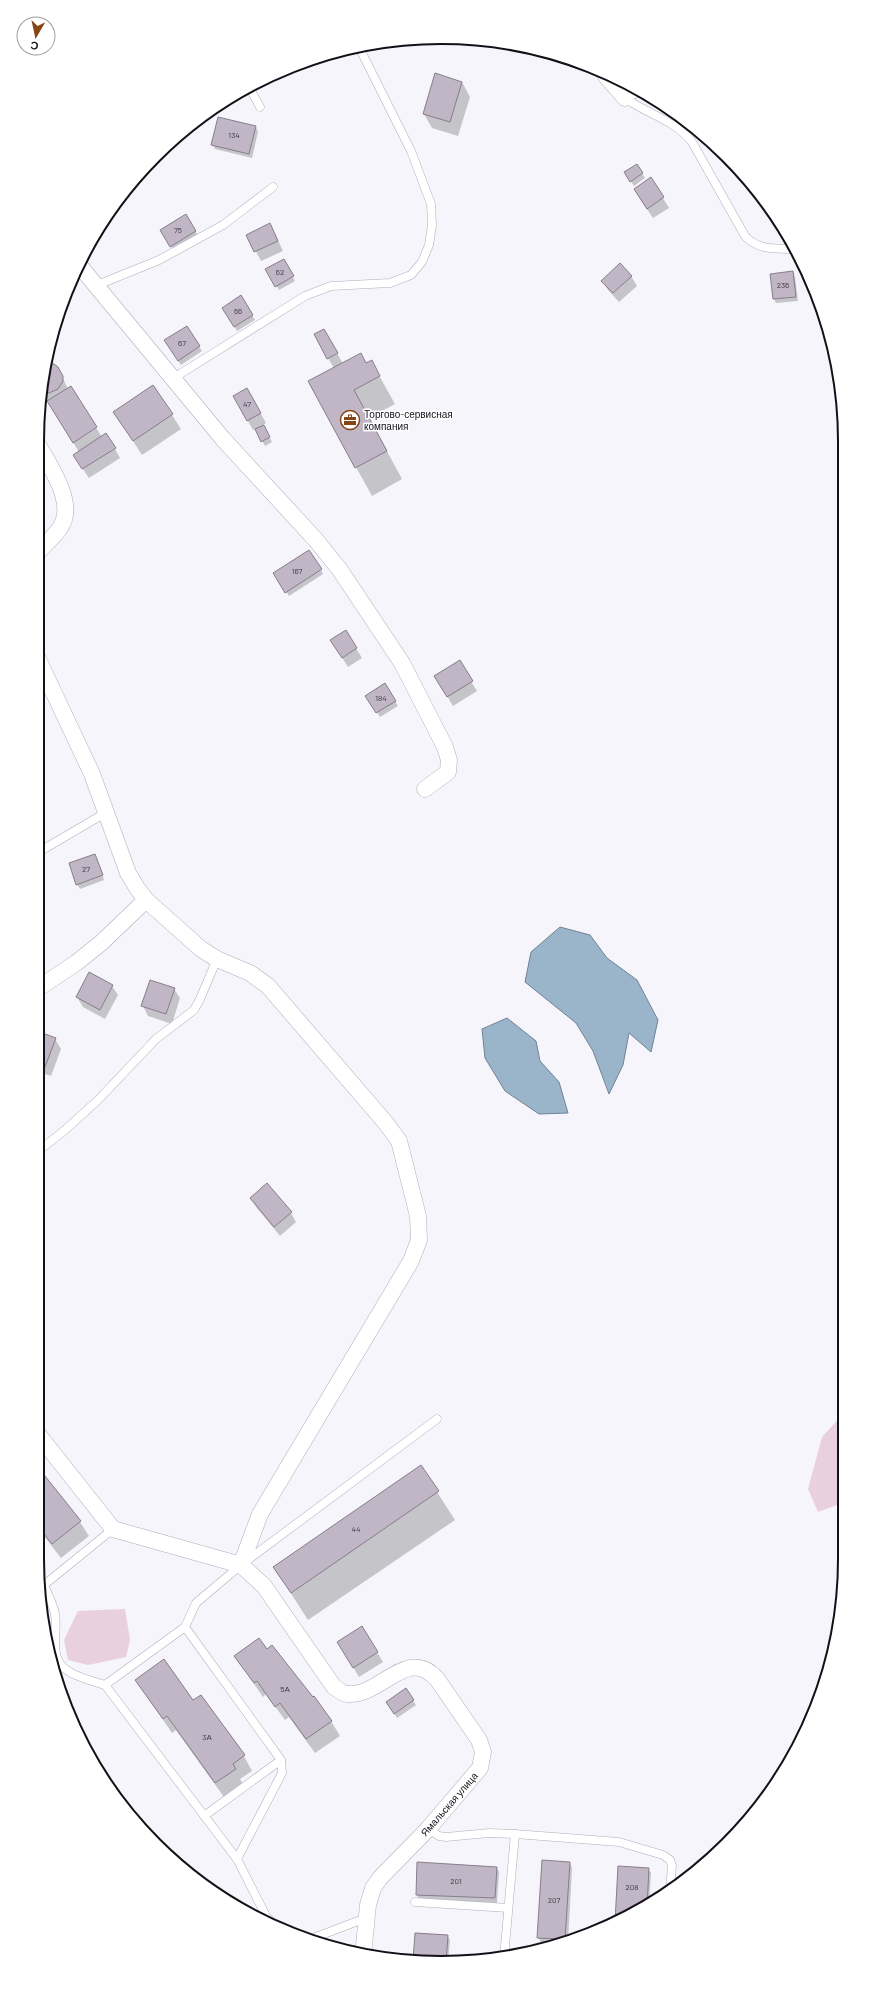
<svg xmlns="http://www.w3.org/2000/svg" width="882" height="2000" viewBox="0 0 882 2000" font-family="Barlow,sans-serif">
<rect width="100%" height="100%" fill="#f6f5fc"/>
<g fill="#e8d0df">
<path d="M845,1412V1502L818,1512L808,1489L822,1437Z"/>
<path d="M125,1609L130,1640L126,1657L88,1665L68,1660L64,1640L78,1611Z"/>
</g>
<g fill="#9ab4ca" stroke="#718394">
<path d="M560,927L590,935L607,958L637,980L658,1020L651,1052L629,1033L623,1065L609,1094L593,1051L576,1023L525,982L531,952Z"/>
<path d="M507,1018L536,1041L540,1061L559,1082L568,1113L539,1114L505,1091L485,1058L482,1029Z"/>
</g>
<g fill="#0003">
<path d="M462,82L470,97L458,136L432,128L424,114Z"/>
<path d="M256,127L258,132L252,158L215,149L212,144Z"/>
<path d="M728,160L745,175L747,177L740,181Z"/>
<path d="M636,165L645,178L634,186L625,172Z"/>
<path d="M651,179L669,208L653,218L640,199Z"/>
<path d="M186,215L198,236L174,251L161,230Z"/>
<path d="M275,234L283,251L261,261L247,235Z"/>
<path d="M283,260L295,281L279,290L267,269Z"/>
<path d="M793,272L795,277L798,301L776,303L774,299Z"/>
<path d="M631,276L637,286L619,302L608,290L602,281Z"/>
<path d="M241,297L255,320L237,331L223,308Z"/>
<path d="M186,327L202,351L181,365L168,345Z"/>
<path d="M330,340L343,364H366L371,361L395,404L369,418L402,479L372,496L309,382L334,368L328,358Z"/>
<path d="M45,364L58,368L68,389L70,387L102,437L115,449L120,458L89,478L80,465L79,452L47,400L41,396Z"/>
<path d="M234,396L252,398L266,423L263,425L272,442L265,446L256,429L253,430Z"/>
<path d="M115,413L172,415L181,429L142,455Z"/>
<path d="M321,570L323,574L289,596L277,578Z"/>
<path d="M346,632L362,658L348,667L337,650Z"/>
<path d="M459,662L477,691L453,706L435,676Z"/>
<path d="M385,685L398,706L380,717L367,696Z"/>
<path d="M97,859L104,880L80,889L77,884Z"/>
<path d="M112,986L118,995L105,1019L83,1007L77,997Z"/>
<path d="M174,989L180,998L172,1024L148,1016L143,1006Z"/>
<path d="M37,1032L55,1039L61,1049L51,1076L37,1071Z"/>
<path d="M251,1199L291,1213L296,1222L280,1236L257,1208Z"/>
<path d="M421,1467L455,1520L308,1620L274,1567Z"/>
<path d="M37,1468L80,1522L89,1536L61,1558L37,1527Z"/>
<path d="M362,1628L383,1662L359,1677L344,1652Z"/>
<path d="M44,1631L47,1637V1645L45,1638Z"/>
<path d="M267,1650L331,1721L340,1736L315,1753L289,1717L285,1720L266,1694L263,1697L235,1656Z"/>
<path d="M136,1680L193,1701L244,1756L252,1771L240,1779L243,1784L224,1797L176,1730L172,1733Z"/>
<path d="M406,1690L416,1705L397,1718L390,1707Z"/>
<path d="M570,1863L572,1868L568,1942H541L538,1937Z"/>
<path d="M496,1867L499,1872L497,1903L419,1899L417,1894Z"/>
<path d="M648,1869L651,1873L649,1904L616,1921Z"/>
<path d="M416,1934L447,1936L450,1940L448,1962L414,1960Z"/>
</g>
<g fill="#c0b6c5" stroke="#877d8b">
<path d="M435,73L462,82L450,122L423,114Z"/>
<path d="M218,117L256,126L249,154L211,145Z"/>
<path d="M726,159L743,173L737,177Z"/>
<path d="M637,164L643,173L630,182L624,172Z"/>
<path d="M651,177L664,197L647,209L634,189Z"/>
<path d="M186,214L196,231L170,247L160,230Z"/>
<path d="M270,223L278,241L254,252L246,235Z"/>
<path d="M284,259L294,276L275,287L265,269Z"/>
<path d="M620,263L632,276L613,293L601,281Z"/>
<path d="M793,271L796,297L773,299L770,274Z"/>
<path d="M241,295L253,315L234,327L222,308Z"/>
<path d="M187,326L200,346L178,361L164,340Z"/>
<path d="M324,329L338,353L327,359L314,334Z"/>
<path d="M361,353L366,363L372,360L380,376L354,390L387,451L355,468L308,381Z"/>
<path d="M45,363L54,364L58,367L63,376V381L58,389L49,393L42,392Z"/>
<path d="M153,385L173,414L133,441L113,412Z"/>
<path d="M71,386L97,427L73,443L47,401Z"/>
<path d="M247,388L261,413L247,421L233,396Z"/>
<path d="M264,425L270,437L261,442L255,429Z"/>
<path d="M106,433L116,448L82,469L73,455Z"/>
<path d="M309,550L322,569L285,593L273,573Z"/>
<path d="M346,630L357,648L342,658L330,640Z"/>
<path d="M460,660L473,681L447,697L434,676Z"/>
<path d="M385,683L396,701L376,713L365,696Z"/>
<path d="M95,854L103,875L76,885L69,863Z"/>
<path d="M89,972L113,985L100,1010L76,997Z"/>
<path d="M150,980L175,988L166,1014L141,1006Z"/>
<path d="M37,1031L56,1038L45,1067L37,1064Z"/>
<path d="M267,1183L292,1212L274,1227L250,1198Z"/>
<path d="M421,1465L439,1491L291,1593L273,1567Z"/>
<path d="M37,1466L81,1521L52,1544L37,1525Z"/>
<path d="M362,1626L378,1652L353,1668L337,1642Z"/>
<path d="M259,1638L267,1649L272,1645L313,1697L314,1696L332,1721L306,1739L280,1703L275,1707L257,1681L254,1683L234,1656Z"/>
<path d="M164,1659L193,1700L201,1695L245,1755L233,1764L236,1769L215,1783L167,1716L163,1719L135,1680Z"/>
<path d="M406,1688L414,1700L394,1714L386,1702Z"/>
<path d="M542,1860L570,1862L565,1939L537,1938Z"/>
<path d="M417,1862L497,1867L495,1898L416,1895Z"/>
<path d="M618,1866L649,1868L647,1906L615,1922Z"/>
<path d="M415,1933L448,1935L446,1963L413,1960Z"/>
</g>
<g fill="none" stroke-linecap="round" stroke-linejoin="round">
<defs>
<g id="service">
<path d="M249,87L260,107"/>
<path d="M625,98C647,114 675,120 692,142L745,236C758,250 772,248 790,249"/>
<path d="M625,98L640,92"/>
<path d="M95,286L159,260L223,225L273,187"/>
<path d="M172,379L305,296L331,286L390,283L411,275L422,262L429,245L432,225L431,204L411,151L359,47"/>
<path d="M37,853L107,812"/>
<path d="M37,1152L65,1130L98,1100L156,1039L194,1010L200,999L217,959"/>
<path d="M40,1585H44L113,1529"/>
<path d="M44,1585C48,1595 53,1604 55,1614C58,1630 51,1648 59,1662C66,1675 92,1681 105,1685L237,1859L266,1916L274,1925"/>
<path d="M105,1685L185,1627"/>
<path d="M204,1816L281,1760"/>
<path d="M428,1829L439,1836L446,1837L489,1833L515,1834L619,1842L663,1855L670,1860L672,1866L670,1889"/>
<path d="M237,1859L282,1773L281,1760L185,1627L196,1603L241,1565L437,1419"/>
<path d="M415,1902L508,1908"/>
<path d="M308,1940L366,1918"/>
<path d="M504,1957L515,1834"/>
</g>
<g id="minor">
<path d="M606,76L625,98"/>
<path d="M79,265L223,439L315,539L340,570L402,663L445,747L449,760L448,772L425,789"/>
<path d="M37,553C44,545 54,537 60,528C77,503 49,465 37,443"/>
<path d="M37,657L92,774L128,873L137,888L146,900L201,949L217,959L250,973L268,986L385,1122L399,1141L418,1216L419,1240L411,1261L260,1514L241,1565"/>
<path d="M37,989L76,963L101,943L146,900"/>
<path d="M37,1433L113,1529L241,1565L264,1586L334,1687C338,1689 343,1694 347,1694C381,1697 407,1645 437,1679L479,1740L483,1752L480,1768L428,1829L380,1878L373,1888L368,1905L363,1955"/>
</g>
</defs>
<use href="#service" stroke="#afadbd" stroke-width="9"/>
<use href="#minor" stroke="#afadbd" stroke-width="17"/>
<use href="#service" stroke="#fff" stroke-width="8"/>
<use href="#minor" stroke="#fff" stroke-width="16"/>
</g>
<defs>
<symbol id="office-ring" viewBox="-11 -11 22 22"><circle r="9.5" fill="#fff" stroke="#874415" stroke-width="1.5"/><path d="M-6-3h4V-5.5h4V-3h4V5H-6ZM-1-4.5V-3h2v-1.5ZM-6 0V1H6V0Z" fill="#874415"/></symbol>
</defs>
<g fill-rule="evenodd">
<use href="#office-ring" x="339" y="409" width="22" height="22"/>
</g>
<g text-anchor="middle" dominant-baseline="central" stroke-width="3" stroke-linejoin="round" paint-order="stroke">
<g font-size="8" fill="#3e3a42">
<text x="234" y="135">134</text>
<text x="178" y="230">75</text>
<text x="280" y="272">62</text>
<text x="783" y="285">236</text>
<text x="238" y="311">66</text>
<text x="182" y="343">67</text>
<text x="247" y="404">47</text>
<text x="297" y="571">167</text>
<text x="381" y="698">184</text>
<text x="86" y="869">27</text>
<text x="356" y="1529">44</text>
<text x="285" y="1689">5А</text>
<text x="207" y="1737">3А</text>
<text x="456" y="1881">201</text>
<text x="632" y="1887">208</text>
<text x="554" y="1900">207</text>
</g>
<g font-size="10" fill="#121117" stroke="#fff" text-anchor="start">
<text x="364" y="414">Торгово-сервисная<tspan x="364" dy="12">компания</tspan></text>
</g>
<g font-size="10" fill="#121117" stroke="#fff">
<text transform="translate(449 1804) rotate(-49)">Ямальская улица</text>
</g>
</g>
<path d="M0 0H882V2000H0ZM441 44H441A397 397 0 0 1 838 441V1559A397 397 0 0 1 441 1956H441A397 397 0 0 1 44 1559V441A397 397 0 0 1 441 44Z" fill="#fff" fill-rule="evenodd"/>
<path fill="none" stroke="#121117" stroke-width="2" d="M441 44H441A397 397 0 0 1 838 441V1559A397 397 0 0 1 441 1956H441A397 397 0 0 1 44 1559V441A397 397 0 0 1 441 44Z"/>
<g transform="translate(36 36) rotate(189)"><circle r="19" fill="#ffffff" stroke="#a0a0a2"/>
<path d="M0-3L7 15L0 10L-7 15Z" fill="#874415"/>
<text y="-6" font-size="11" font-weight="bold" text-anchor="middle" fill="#121117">С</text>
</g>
</svg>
